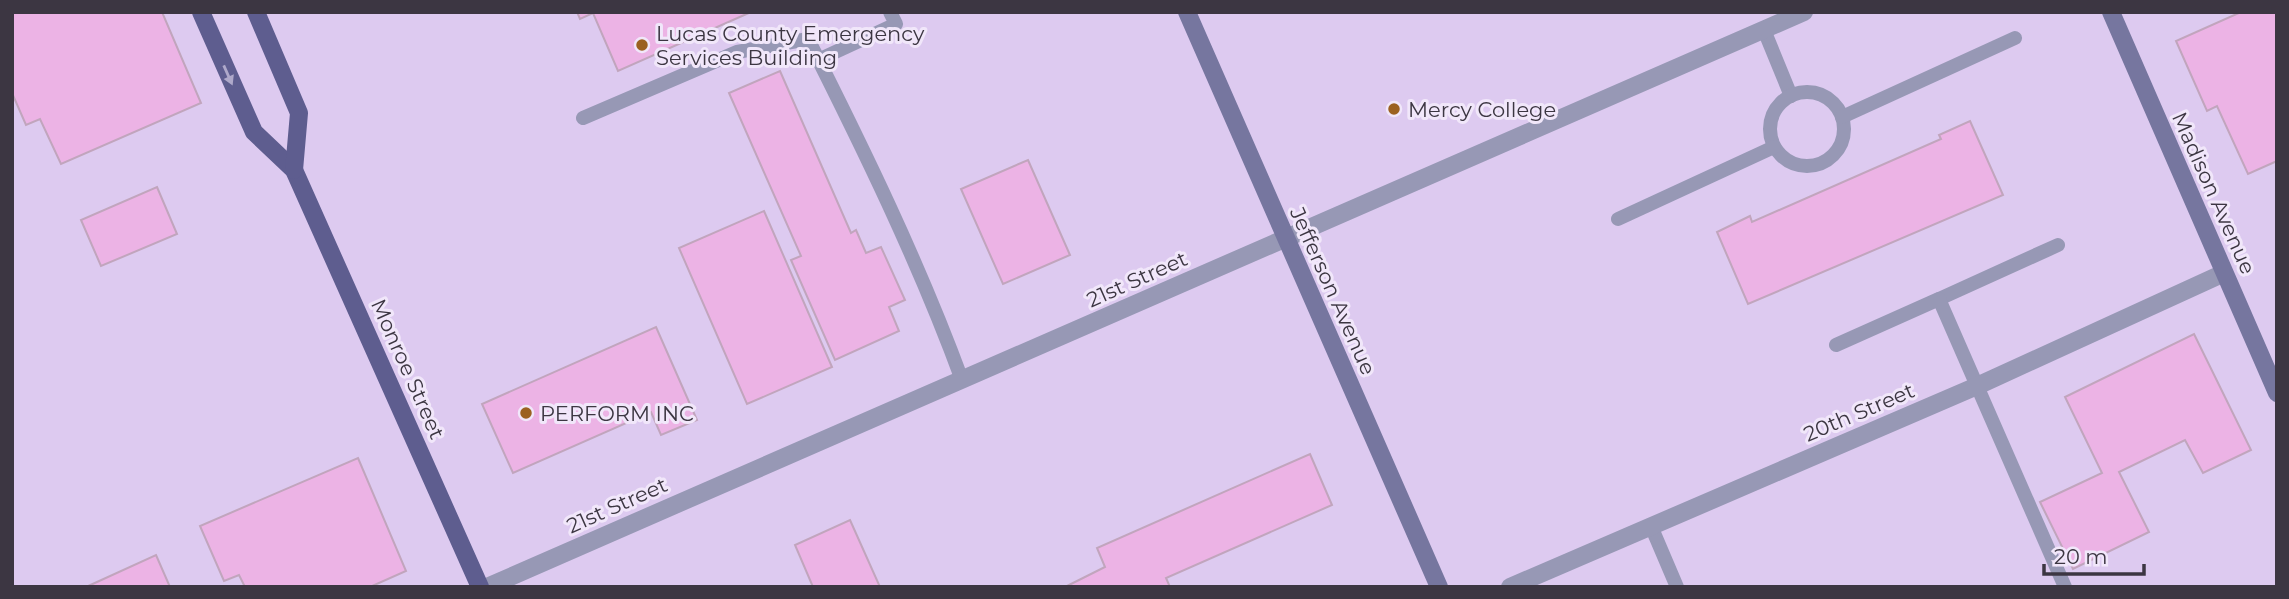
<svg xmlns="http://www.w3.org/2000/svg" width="2289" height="599" viewBox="0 0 2289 599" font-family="Montserrat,sans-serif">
<rect width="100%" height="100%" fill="#e7d7f7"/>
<rect fill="#ddcaf0" x="12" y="12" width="2265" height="575"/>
<g fill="#ecb3e5" stroke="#c1a5bd" stroke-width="2">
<path d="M12,12H162L201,103L61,164L40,119L26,125L12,93Z"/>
<path d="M577,12H751L618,71L593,13L580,19Z"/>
<path d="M2241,12H2277V161L2248,174L2217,106L2207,111L2176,41Z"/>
<path d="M780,71L851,233L856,230L866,253L881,247L905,300L889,307L899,331L835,360L791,260L801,256L729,93Z"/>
<path d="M1970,121L2003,195L1748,304L1717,232L1750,216L1752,222L1941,139L1939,135Z"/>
<path d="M1028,160L1070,255L1003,284L961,189Z"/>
<path d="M157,187L177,234L101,266L81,220Z"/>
<path d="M764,211L832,367L747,404L679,248Z"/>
<path d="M656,327L697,420L661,435L651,412L513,473L482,404Z"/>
<path d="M2194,334L2251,450L2203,473L2185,440L2119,472L2149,532L2073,569L2040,502L2102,473L2065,397Z"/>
<path d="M1310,454L1332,505L1166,578L1170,587H1065L1105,567L1097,548Z"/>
<path d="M358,458L406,571L370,587H245L239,575L224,581L200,526Z"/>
<path d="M850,520L880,587H813L795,545Z"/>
<path d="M156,555L170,587H86Z"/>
</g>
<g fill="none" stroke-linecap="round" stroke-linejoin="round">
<g stroke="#9798b5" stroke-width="14">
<path d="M1764,30L1791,96"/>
<path d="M818,60L896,24L890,12"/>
<circle cx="1807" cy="129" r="37"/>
<path d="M1842,117L2015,38"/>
<path d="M583,118L737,52L808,39C864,150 919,263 962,380"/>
<path d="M1618,219L1774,147"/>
<path d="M1939,299L2058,245"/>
<path d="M1836,345L1939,299L2065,587"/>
<path d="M1651,526L1677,587"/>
</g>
<g stroke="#9798b5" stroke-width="18">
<path d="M487,587L1804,12"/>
<path d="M1510,587L1977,386L2224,273"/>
</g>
<g stroke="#76769f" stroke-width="18">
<path d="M1187,12L1439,587"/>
<path d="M2111,12L2277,393"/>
</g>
<g stroke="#5e5d8f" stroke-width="18">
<path d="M201,12L254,132L294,170L480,587"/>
<path d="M256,12L299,113L294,170"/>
</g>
</g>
<defs><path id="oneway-solid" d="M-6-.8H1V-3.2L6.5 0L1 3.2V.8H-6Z" transform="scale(1.75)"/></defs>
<use fill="#afa9ca" href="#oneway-solid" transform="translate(228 75) rotate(66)"/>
<g fill="#9b6120" stroke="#f1e7fa" stroke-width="2.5">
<circle cx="642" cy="45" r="7"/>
<circle cx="1394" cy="109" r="7"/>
<circle cx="526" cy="413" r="7"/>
</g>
<g text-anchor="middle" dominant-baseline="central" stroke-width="6" stroke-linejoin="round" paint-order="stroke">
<g font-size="21" fill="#3c3642" stroke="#f1e7fa" text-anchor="start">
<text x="656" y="33">Lucas County Emergency<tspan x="656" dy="24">Services Building</tspan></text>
<text x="1408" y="109">Mercy College</text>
<text x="540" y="413">PERFORM INC</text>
</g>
<g font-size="21" fill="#3c3642" stroke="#f1e7fa">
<text transform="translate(2214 193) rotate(66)">Madison Avenue</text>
<text transform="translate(1137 279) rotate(-24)">21st Street</text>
<text transform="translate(1333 291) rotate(66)">Jefferson Avenue</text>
<text transform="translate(408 369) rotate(66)">Monroe Street</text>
<text transform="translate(1859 412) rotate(-23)">20th Street</text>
<text transform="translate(617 505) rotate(-24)">21st Street</text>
</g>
</g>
<rect width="2289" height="599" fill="none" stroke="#3c3642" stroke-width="28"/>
<path d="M2044 564v10h100v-10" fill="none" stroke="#3c3642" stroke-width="3.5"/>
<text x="2054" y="564" font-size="21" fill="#3c3642" stroke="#f1e7fa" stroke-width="5" paint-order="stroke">20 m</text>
</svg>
